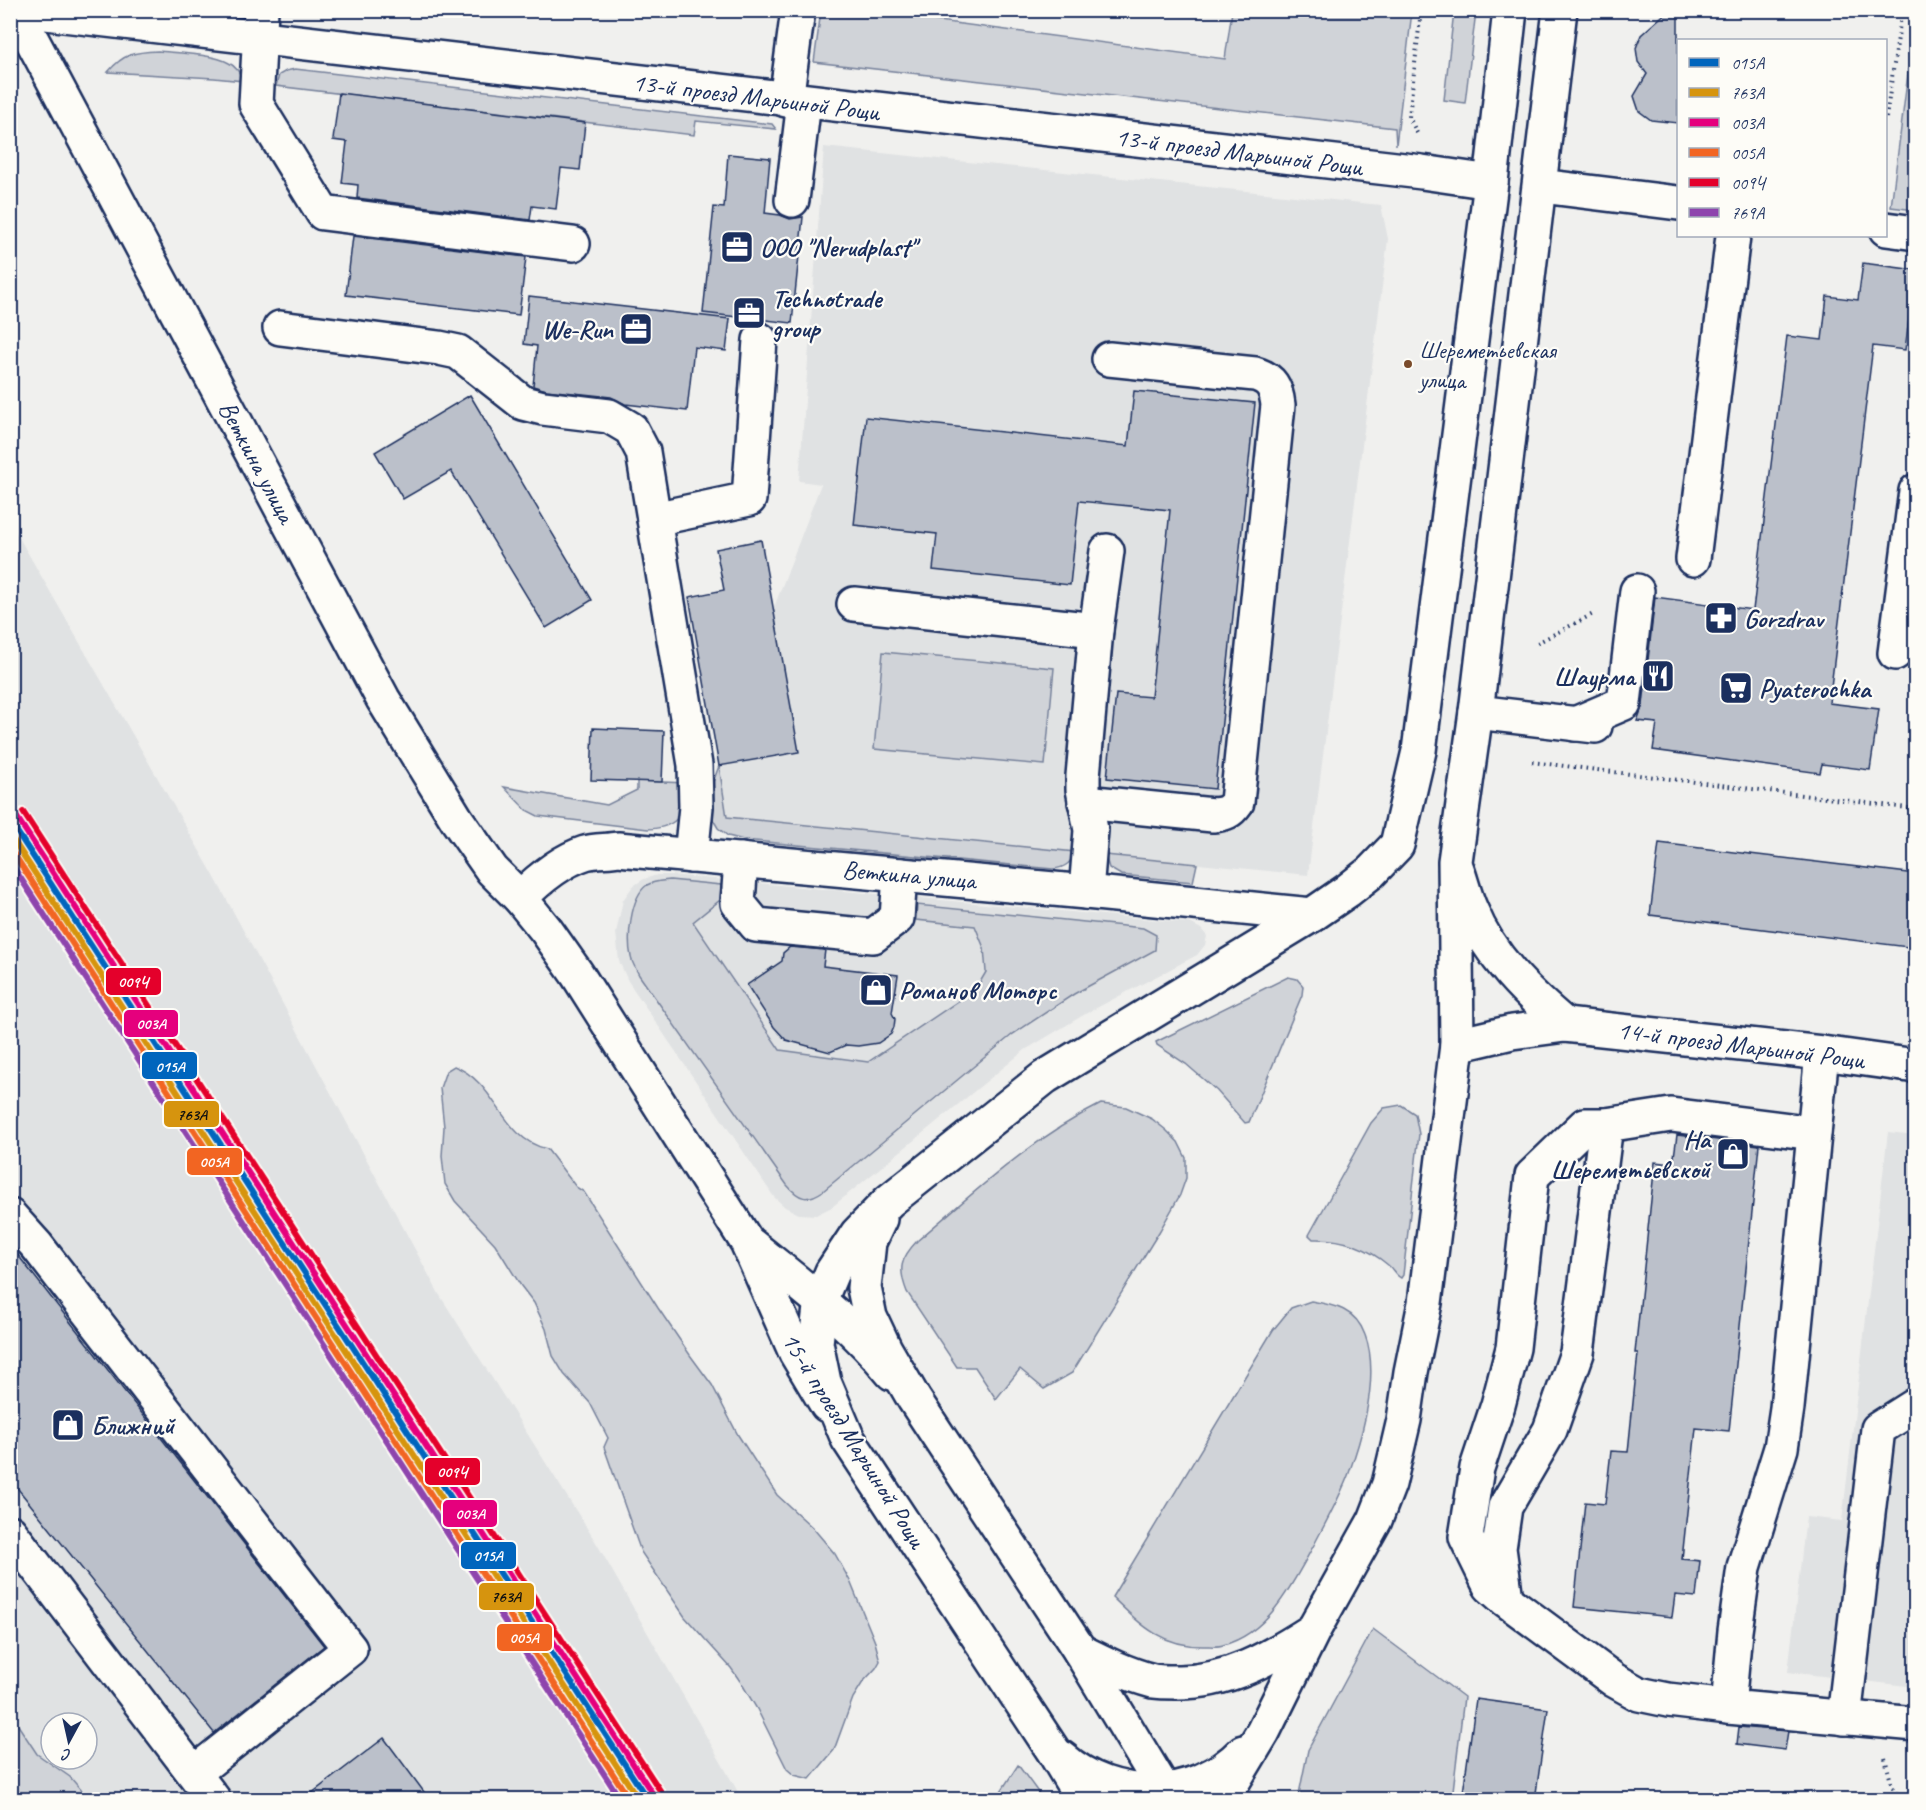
<svg xmlns="http://www.w3.org/2000/svg" width="1926" height="1810" viewBox="0 0 1926 1810" font-family="Caveat,sans-serif">
<rect width="100%" height="100%" fill="#f0f0ee"/>
<filter id="ink" filterUnits="userSpaceOnUse"><feTurbulence type="fractalNoise" baseFrequency=".0167" numOctaves="2"/><feDisplacementMap in="SourceGraphic" scale="12" xChannelSelector="R" yChannelSelector="G"/><feConvolveMatrix kernelMatrix="1 2 1 2 8 2 1 2 1" color-interpolation-filters="sRGB"/></filter>
<g filter="url(#ink)">
<g fill="#e0e2e3" fill-rule="evenodd">
<path d="M824,147L1381,205L1388,239L1308,875L727,817L719,766L799,751L773,610L821,484L799,481Z"/>
<path d="M10,522L213,874L439,1294L597,1544L742,1799H11ZM51,1723H87V1759H51Z"/>
<path d="M657,875H671L1190,923L1201,929L1207,936L1205,945L1197,955L1087,1013L1025,1050L832,1207L816,1215L799,1214L785,1207L774,1197L628,981L619,961L616,933L623,900L633,886L644,879Z"/>
<path d="M1888,1132L1915,1135V1687L1788,1672L1806,1517L1842,1521Z"/>
</g>
<g fill="#d0d3d8" stroke="#76819b" stroke-width="1.5">
<path d="M821,11H864L1225,59L1232,11H1412L1396,145L1395,128L814,62Z"/>
<path d="M1454,11H1476L1465,103L1444,100Z"/>
<path d="M1915,18V210L1891,207Z"/>
<path d="M158,51C176,53 214,54 229,63C237,67 240,74 244,81L214,78L108,72C124,53 135,52 158,51Z"/>
<path d="M295,69L772,124L776,129L696,121L694,135L276,86L279,75L286,71Z"/>
<path d="M883,652L1054,668L1045,765L874,749Z"/>
<path d="M719,766L727,817L1075,852C1071,863 1065,868 1053,869L744,840L728,836L718,828L711,816L712,785Z"/>
<path d="M637,781L687,783C682,813 682,827 648,829L538,816L526,810L504,787L607,805L637,790Z"/>
<path d="M1105,855L1197,864L1193,882L1121,875L1109,868Z"/>
<path d="M670,880L721,885L720,900L693,922L780,1050L868,1062L976,989L986,972L984,948L975,926L916,920L917,905L1143,928L1156,935L1155,950L1074,994L1013,1034L823,1191C807,1202 799,1199 787,1185L639,975C636,969 632,963 631,957C627,939 630,897 647,885C654,881 662,881 670,880Z"/>
<path d="M1288,977L1297,979L1303,986L1302,995L1249,1122L1245,1123L1217,1091L1186,1064L1157,1045L1156,1042Z"/>
<path d="M454,1066C498,1083 500,1138 547,1149L576,1187L584,1192L658,1308L690,1355L712,1385L738,1435L777,1495L813,1528L835,1554L850,1581L875,1642L880,1661L876,1668L863,1682L853,1698L834,1750L810,1779L794,1775L787,1769L757,1709L742,1684L731,1668L685,1617L641,1552L604,1447L608,1438L590,1403L564,1374L553,1356L546,1329L534,1303L521,1286L495,1244L455,1201L445,1184L442,1156L444,1127L440,1088L446,1071Z"/>
<path d="M1101,1104L1126,1107L1152,1119L1166,1130L1178,1142L1186,1158V1178L1180,1195L1159,1232L1072,1373L1044,1389L1020,1369L996,1399L975,1367H957L907,1292C898,1269 900,1259 917,1241C975,1192 1032,1138 1101,1104Z"/>
<path d="M1401,1105L1415,1114L1419,1134L1403,1275L1401,1278C1395,1275 1393,1269 1388,1265C1367,1247 1341,1238 1313,1239L1309,1235L1371,1123L1384,1108Z"/>
<path d="M1311,1301C1334,1305 1356,1309 1365,1335C1380,1375 1363,1434 1349,1473C1340,1497 1327,1520 1315,1543C1294,1581 1270,1633 1223,1645C1218,1647 1211,1646 1205,1646C1162,1647 1141,1625 1112,1597L1273,1330L1291,1308Z"/>
<path d="M1373,1629L1464,1697L1452,1799H1298L1308,1750Z"/>
<path d="M10,1713L37,1754L70,1777L89,1799H11Z"/>
<path d="M1018,1765L1043,1799H996Z"/>
</g>
<g fill="#bbc0ca" stroke="#1b2f5e" stroke-width="1.5">
<path d="M1669,10H1678V123L1651,120L1639,111L1634,96L1647,74L1638,62L1636,48L1641,35Z"/>
<path d="M339,93L585,123L580,170L561,168L556,209L532,206L530,220L357,198L358,185L342,183L347,142L333,140Z"/>
<path d="M728,154L770,158L765,213L780,215L790,219L803,217L792,323L703,313L714,207L724,208Z"/>
<path d="M353,236L526,257L519,315L346,295Z"/>
<path d="M1863,263L1915,270L1905,350L1873,346L1829,703L1879,709L1870,770L1822,764L1820,773L1653,750L1657,723L1637,721L1643,705L1655,597L1753,610L1787,336L1822,340L1827,296L1858,300Z"/>
<path d="M529,296L730,319L726,351L694,347L687,411L625,404L611,397L546,390L533,386L537,346L524,344Z"/>
<path d="M1134,391L1255,403L1215,789L1107,778L1116,694L1151,697L1170,510L1079,501L1070,585L933,570L937,534L854,525L866,417L1128,446Z"/>
<path d="M470,395L592,600L546,628L451,471L403,499L375,452Z"/>
<path d="M761,540L799,752L719,766L689,597L724,590L716,549Z"/>
<path d="M593,728L664,731L662,782L591,780Z"/>
<path d="M1659,843L1916,874V948L1650,915Z"/>
<path d="M790,947L825,950L823,966L898,975L892,1013L895,1019L894,1027L891,1034L878,1043L858,1046L846,1045L830,1052L786,1040L774,1027L747,985L782,961L783,953Z"/>
<path d="M1677,1135L1759,1145L1729,1431L1696,1428L1682,1559L1700,1561L1696,1597L1675,1595L1672,1617L1574,1607L1585,1502L1605,1504L1611,1451L1628,1452L1638,1353H1635L1655,1162L1673,1164Z"/>
<path d="M10,1245L324,1646L214,1733L10,1479Z"/>
<path d="M1476,1699L1548,1709L1535,1800H1462Z"/>
<path d="M1739,1727L1788,1731L1785,1750L1737,1744Z"/>
<path d="M384,1738L430,1800H303Z"/>
</g>
<g fill="none" stroke-linecap="round" stroke-linejoin="round">
<defs>
<g id="minor">
<path d="M16,10L383,699L457,820L492,870L520,898L546,930L577,974L747,1242L796,1353L827,1405"/>
<path d="M20,10L1422,172L1491,182"/>
<path d="M261,10L256,104L323,213L573,244"/>
<path d="M786,100L798,10"/>
<path d="M1541,186L1678,203"/>
<path d="M792,200L804,102"/>
<path d="M1886,229L1916,233"/>
<path d="M280,328L439,348L458,352L523,403L543,408L609,416L631,429L643,452L654,519"/>
<path d="M1693,559L1733,236"/>
<path d="M854,604L1096,630"/>
<path d="M1895,653L1916,491"/>
<path d="M1476,712L1595,726"/>
<path d="M1575,724L1624,703L1637,591"/>
<path d="M1085,802L1213,815C1225,814 1230,812 1237,802L1278,405C1276,388 1272,379 1255,374L1109,359"/>
<path d="M691,856L696,807L695,765L654,519L749,499L760,340"/>
<path d="M741,860L738,903L756,925L873,936L897,918L900,875"/>
<path d="M1457,869C1462,883 1465,897 1471,910C1490,957 1527,993 1565,1025"/>
<path d="M1086,892L1091,830L1083,789V776L1096,630L1107,551"/>
<path d="M520,898C538,880 560,861 585,853C595,850 608,851 618,849L1086,892L1312,915"/>
<path d="M1457,1045L1512,1032L1565,1025L1822,1053L1916,1066"/>
<path d="M1822,1053L1787,1408L1781,1448L1744,1567L1735,1631L1728,1707L1916,1724"/>
<path d="M10,1216L37,1246L350,1649L194,1773"/>
<path d="M751,1245C800,1285 852,1323 892,1373"/>
<path d="M10,1532L214,1800"/>
<path d="M1506,1599L1499,1548L1505,1507L1550,1430L1577,1353L1606,1125"/>
<path d="M1728,1707L1668,1700L1639,1694L1614,1680L1506,1600L1490,1586L1466,1537L1477,1468L1498,1405L1513,1348L1532,1176L1585,1125H1606L1671,1115L1814,1133"/>
<path d="M1844,1718L1878,1429L1916,1405"/>
</g>
<g id="major">
<path d="M880,1219L869,1242L864,1288L870,1317L885,1349L914,1399L1080,1651L1170,1800"/>
<path d="M1080,1651C1104,1663 1126,1674 1153,1681C1160,1682 1168,1682 1176,1682C1227,1683 1270,1658 1312,1631"/>
<path d="M1062,1758C1113,1803 1195,1802 1243,1752"/>
<path d="M1083,1800L1054,1752L848,1439L824,1382L816,1343L821,1298L832,1272L857,1234L889,1201L1045,1077L1312,915L1347,891L1371,872L1397,845L1419,751L1491,182L1510,10"/>
<path d="M1222,1800L1263,1732L1313,1631L1375,1520L1389,1484L1404,1420L1411,1372L1425,1303L1457,1045L1455,861L1476,712L1560,10"/>
</g>
</defs>
<use href="#minor" stroke="#1b2f5e" stroke-width="38"/>
<use href="#major" stroke="#1b2f5e" stroke-width="38"/>
<g stroke="#1b2f5e" stroke-width="4" stroke-dasharray="1.5 4.5" stroke-linecap="butt">
<path d="M1886,118L1902,10"/>
<path d="M1417,133L1409,117L1421,10"/>
<path d="M1537,643L1595,613"/>
<path d="M1532,762L1916,809"/>
<path d="M1885,1758L1892,1786L1900,1800"/>
</g>
<use href="#minor" stroke="#fdfcf7" stroke-width="33"/>
<use href="#major" stroke="#fdfcf7" stroke-width="33"/>
<defs>
<path id="rail-1" d="M10,821L648,1800"/>
<path id="rail-2" d="M10,835L639,1800"/>
<path id="rail-3" d="M16,816L654,1796"/>
<path id="rail-4" d="M10,848L630,1800"/>
<path id="rail-5" d="M23,812L661,1792"/>
<path id="rail-6" d="M10,862L621,1800"/>
</defs>
<use href="#rail-1" stroke="#fdfcf7" stroke-width="10"/>
<use href="#rail-2" stroke="#fdfcf7" stroke-width="10"/>
<use href="#rail-3" stroke="#fdfcf7" stroke-width="10"/>
<use href="#rail-4" stroke="#fdfcf7" stroke-width="10"/>
<use href="#rail-5" stroke="#fdfcf7" stroke-width="10"/>
<use href="#rail-6" stroke="#fdfcf7" stroke-width="10"/>
<use href="#rail-1" stroke="#0065bd" stroke-width="6"/>
<use href="#rail-2" stroke="#d6940e" stroke-width="6"/>
<use href="#rail-3" stroke="#e5007d" stroke-width="6"/>
<use href="#rail-4" stroke="#f26522" stroke-width="6"/>
<use href="#rail-5" stroke="#e4002b" stroke-width="6"/>
<use href="#rail-6" stroke="#8e44ad" stroke-width="6"/>
</g>
</g>
<defs>
<symbol id="office-square" viewBox="-11 -11 22 22"><rect x="-9" y="-9" width="18" height="18" rx="4" fill="#1b2f5e" stroke="#fdfcf7"/><path d="M-6-3h4V-5.5h4V-3h4V5H-6ZM-1-4.5V-3h2v-1.5ZM-6 0V1H6V0Z" fill="#fff"/></symbol>
<symbol id="pharmacy-square" viewBox="-11 -11 22 22"><rect x="-9" y="-9" width="18" height="18" rx="4" fill="#1b2f5e" stroke="#fdfcf7"/><path d="M-2-6h4v4h4v4h-4v4h-4v-4h-4v-4h4Z" fill="#fff"/></symbol>
<symbol id="restaurant-square" viewBox="-11 -11 22 22"><rect x="-9" y="-9" width="18" height="18" rx="4" fill="#1b2f5e" stroke="#fdfcf7"/><path d="M-5-6h1v4h1v-4h1v4h1v-4h1v5L-1.5 .5V6h-2V.5L-5-1ZM5-6V6H3V1.5H1.5Q1.5-4 5-6Z" fill="#fff"/></symbol>
<symbol id="supermarket-square" viewBox="-11 -11 22 22"><rect x="-9" y="-9" width="18" height="18" rx="4" fill="#1b2f5e" stroke="#fdfcf7"/><path d="M-6-5.5h2.5l.6 2H6L4.5 2H-2.5L-4.4-4H-6ZM-1.5 3.2a1.3 1.3 0 1 0 .1 0ZM3 3.2a1.3 1.3 0 1 0 .1 0Z" fill="#fff"/></symbol>
<symbol id="shop-square" viewBox="-11 -11 22 22"><rect x="-9" y="-9" width="18" height="18" rx="4" fill="#1b2f5e" stroke="#fdfcf7"/><path d="M-5-2.5h2.3a2.7 3.5 0 0 1 5.4 0H5L5.5 6h-11ZM-1.5-2.5h3a1.5 2.3 0 0 0-3 0Z" fill="#fff"/></symbol>
</defs>
<g fill-rule="evenodd">
<use href="#office-square" x="718" y="228" width="38" height="38"/>
<use href="#office-square" x="730" y="294" width="38" height="38"/>
<use href="#office-square" x="617" y="310" width="38" height="38"/>
<use href="#pharmacy-square" x="1702" y="599" width="38" height="38"/>
<use href="#restaurant-square" x="1639" y="657" width="38" height="38"/>
<use href="#supermarket-square" x="1717" y="669" width="38" height="38"/>
<use href="#shop-square" x="857" y="971" width="38" height="38"/>
<use href="#shop-square" x="1714" y="1135" width="38" height="38"/>
<use href="#shop-square" x="49" y="1406" width="38" height="38"/>
</g>
<circle fill="#7a4b2a" stroke="#fdfcf7" stroke-width="2" cx="1408" cy="364" r="5"/>
<g text-anchor="middle" dominant-baseline="central" stroke-width="4.5" stroke-linejoin="round" paint-order="stroke">
<g font-size="24" fill="#1b2f5e" stroke="#fdfcf7" text-anchor="start">
<text x="1419" y="350">Шереметьевская<tspan x="1419" dy="30">улица</tspan></text>
</g>
<g font-size="26" fill="#1b2f5e" stroke="#fdfcf7">
<text transform="translate(756 97) rotate(7)">13-й проезд Марьиной Рощи</text>
<text transform="translate(1239 152) rotate(7)">13-й проезд Марьиной Рощи</text>
<text transform="translate(257 462) rotate(62)">Веткина улица</text>
<text transform="translate(909 875) rotate(5)">Веткина улица</text>
<text transform="translate(1741 1045) rotate(7)">14-й проезд Марьиной Рощи</text>
<text transform="translate(854 1440) rotate(58)">15-й проезд Марьиной Рощи</text>
</g>
<g font-size="26" font-weight="bold" fill="#1b2f5e" stroke="#fdfcf7" text-anchor="start">
<text x="760" y="247">OOO "Nerudplast"</text>
<text x="772" y="298">Technotrade<tspan x="772" dy="30">group</tspan></text>
<text x="613" y="329" text-anchor="end">We-Run</text>
<text x="1744" y="618">Gorzdrav</text>
<text x="1635" y="676" text-anchor="end">Шаурма</text>
<text x="1759" y="688">Pyaterochka</text>
<text x="899" y="990">Романов Моторс</text>
<text x="1710" y="1139" text-anchor="end">На<tspan x="1710" dy="30">Шереметьевской</tspan></text>
<text x="91" y="1425">Ближний</text>
</g>
</g>
<g stroke="#fdfcf7" stroke-width="2">
<rect x="105" y="967" width="57" height="29" rx="6" fill="#e4002b"/>
<rect x="123" y="1009" width="56" height="29" rx="6" fill="#e5007d"/>
<rect x="141" y="1051" width="57" height="29" rx="6" fill="#0065bd"/>
<rect x="163" y="1100" width="57" height="28" rx="6" fill="#d6940e"/>
<rect x="186" y="1147" width="57" height="29" rx="6" fill="#f26522"/>
<rect x="424" y="1457" width="57" height="29" rx="6" fill="#e4002b"/>
<rect x="442" y="1499" width="56" height="29" rx="6" fill="#e5007d"/>
<rect x="460" y="1541" width="57" height="29" rx="6" fill="#0065bd"/>
<rect x="478" y="1582" width="57" height="29" rx="6" fill="#d6940e"/>
<rect x="496" y="1623" width="57" height="29" rx="6" fill="#f26522"/>
</g>
<g font-size="16" text-anchor="middle" font-weight="bold" fill="#fff">
<text x="133" y="987">009Ч</text>
<text x="151" y="1029">003А</text>
<text x="170" y="1072">015А</text>
<text x="214" y="1167">005А</text>
<text x="452" y="1477">009Ч</text>
<text x="470" y="1519">003А</text>
<text x="488" y="1561">015А</text>
<text x="524" y="1643">005А</text>
</g>
<g font-size="16" text-anchor="middle" font-weight="bold" fill="#111">
<text x="192" y="1120">763А</text>
<text x="506" y="1602">763А</text>
</g>
<rect width="1926" height="1810" fill="none" stroke="#fdfcf7" stroke-width="36"/>
<rect x="18" y="18" width="1890" height="1774" fill="none" stroke="#1b2f5e" stroke-width="2" filter="url(#ink)"/>
<rect x="1677" y="39" width="210" height="198" fill="#fdfcf7" stroke="#a3aaba" stroke-width="1.5"/>
<rect x="1689" y="58" width="30" height="9" fill="#0065bd" stroke="#a3aaba" stroke-width="1.5"/>
<text x="1731" y="69" font-size="18" fill="#1b2f5e">015А</text>
<rect x="1689" y="88" width="30" height="9" fill="#d6940e" stroke="#a3aaba" stroke-width="1.5"/>
<text x="1731" y="99" font-size="18" fill="#1b2f5e">763А</text>
<rect x="1689" y="118" width="30" height="9" fill="#e5007d" stroke="#a3aaba" stroke-width="1.5"/>
<text x="1731" y="129" font-size="18" fill="#1b2f5e">003А</text>
<rect x="1689" y="148" width="30" height="9" fill="#f26522" stroke="#a3aaba" stroke-width="1.5"/>
<text x="1731" y="159" font-size="18" fill="#1b2f5e">005А</text>
<rect x="1689" y="178" width="30" height="9" fill="#e4002b" stroke="#a3aaba" stroke-width="1.5"/>
<text x="1731" y="189" font-size="18" fill="#1b2f5e">009Ч</text>
<rect x="1689" y="208" width="30" height="9" fill="#8e44ad" stroke="#a3aaba" stroke-width="1.5"/>
<text x="1731" y="219" font-size="18" fill="#1b2f5e">769А</text>
<g transform="translate(69 1741) rotate(188)"><circle r="28" fill="#fdfcf7" stroke="#a3aaba" stroke-width="1.5"/>
<path d="M0-4.5L10 22L0 15L-10 22Z" fill="#1b2f5e"/>
<text y="-9" font-size="16" font-weight="bold" text-anchor="middle" fill="#1b2f5e">С</text>
</g>
</svg>
